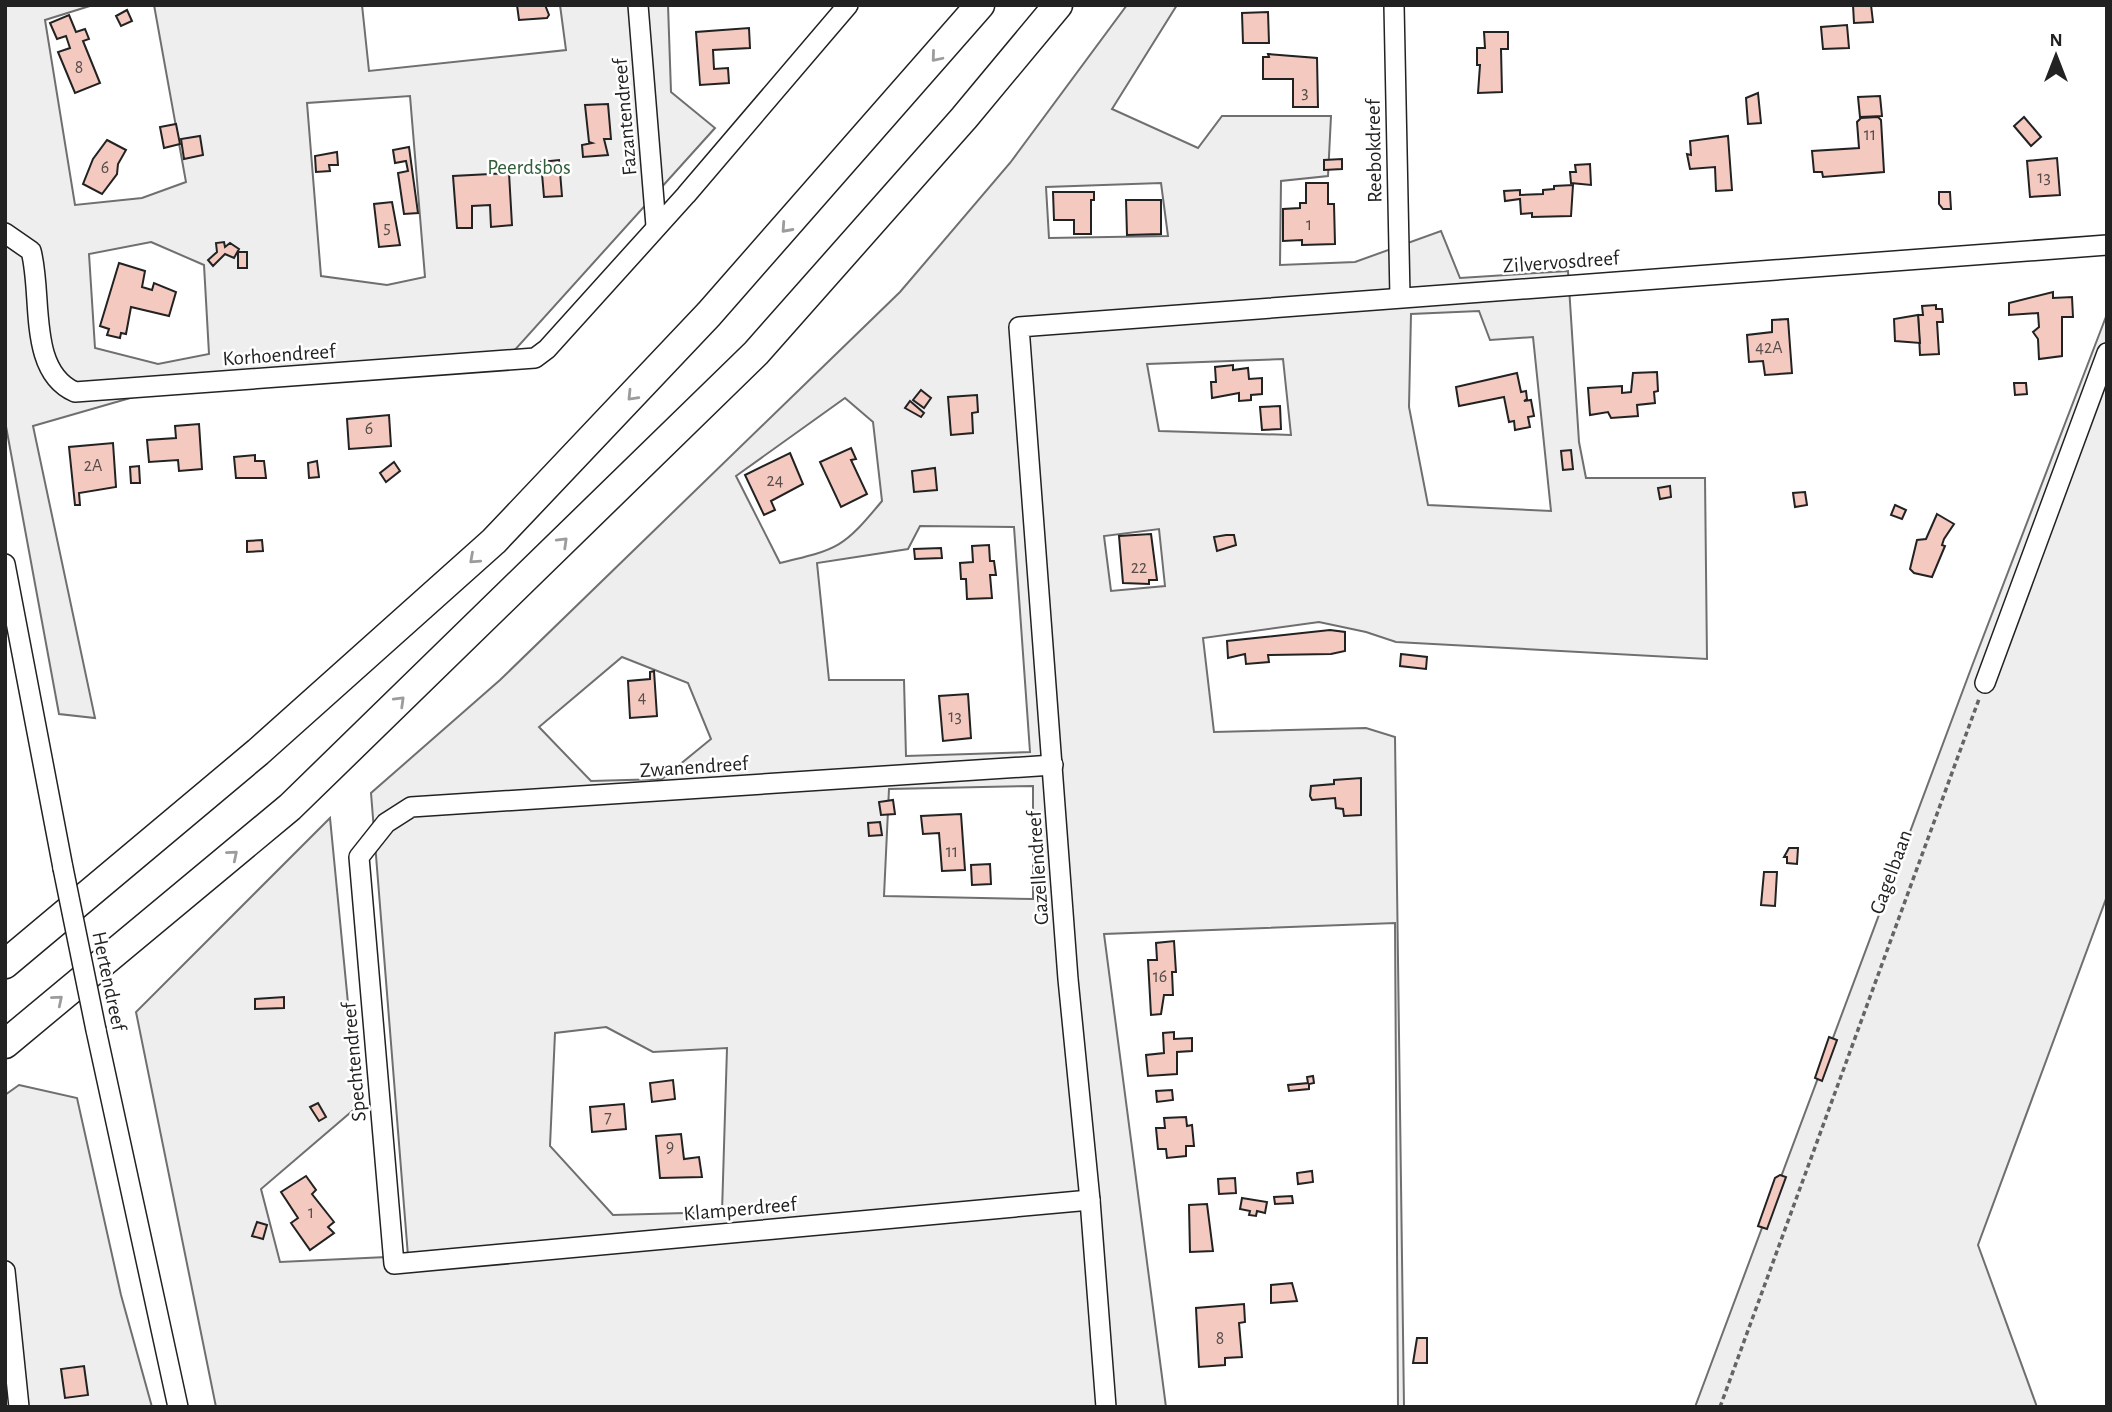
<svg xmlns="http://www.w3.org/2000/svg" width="2112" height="1412" viewBox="0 0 2112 1412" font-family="'Alegreya Sans',sans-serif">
<rect width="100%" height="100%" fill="#fff"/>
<g fill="#eee" stroke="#6f6f6f" stroke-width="2" fill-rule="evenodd">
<path d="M5,5H93L45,20L75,205L142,198L186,182L154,5H362L369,71L566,50L560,5H668L671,92L715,128L503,363L158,390L33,426L95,718L59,714L5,421ZM410,96L425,277L387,285L321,276L307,103ZM151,242L204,265L209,354L158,364L95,348L89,254Z"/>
<path d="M1127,5H1177L1112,109L1198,148L1222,116H1331L1328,176L1281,181L1280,265L1355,262L1441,231L1460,278L1568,271L1579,442L1586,478H1705L1707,659L1396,642L1366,632L1319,622L1203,638L1214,732L1366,728L1395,737L1404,1407H1398L1395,923L1104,934L1166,1407H216L136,1012L330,818L358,1106L261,1189L280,1262L408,1256L371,793L500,680L900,292L1010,163ZM1161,183L1168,236L1049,238L1046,187ZM1479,311L1490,340L1533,337L1551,511L1428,505L1409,407L1411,314ZM1283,359L1291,435L1159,431L1147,364ZM845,398L873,422L882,501C843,548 839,549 780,563L736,476ZM920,526L1014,527L1030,752L906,756L904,680H829L817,563L908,549ZM1159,529L1165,586L1111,591L1104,536ZM622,657L688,683L711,739L662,779L591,781L539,727ZM1033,786V899L884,896L889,789ZM606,1027L653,1052L727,1048L722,1212L613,1215L550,1146L555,1033Z"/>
<path d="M2107,314V896L1978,1245L2037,1407H1695L1972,666Z"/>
<path d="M19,1085L77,1098L121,1295L152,1407H5V1095Z"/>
</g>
<g fill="#f3c9c0" stroke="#222" stroke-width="2">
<path d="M517,5H545L549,15L547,18L519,20Z"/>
<path d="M1853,5H1871L1873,22L1854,23Z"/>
<path d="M127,10L132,21L121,26L116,16Z"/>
<path d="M1268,12L1269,43H1243L1242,13Z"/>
<path d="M69,15L76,32L85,29L89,39L83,41L100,83L75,93L58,52L70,48L66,36L57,39L50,23Z"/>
<path d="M1847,25L1849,48L1823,49L1821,27Z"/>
<path d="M749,28L750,48L713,50L714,69L728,68L729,83L700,85L696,32Z"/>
<path d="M1484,32H1508V49H1501L1502,92L1478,93L1480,65H1477V48H1485Z"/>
<path d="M1268,54L1317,58L1318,107H1293V79H1263V57H1269Z"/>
<path d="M1758,93L1761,123L1748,124L1746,98Z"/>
<path d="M1880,96L1882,116L1860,117L1858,97Z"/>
<path d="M608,104L611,139H604L608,155L583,157L582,145L592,143L589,142L585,105Z"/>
<path d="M1878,117L1881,120L1884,172L1823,177L1822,172H1814L1812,151L1859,148L1857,122L1861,118Z"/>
<path d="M2024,117L2041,137L2031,146L2014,126Z"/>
<path d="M176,124L180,144L164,148L160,127Z"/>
<path d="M200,136L203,155L184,159L181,139Z"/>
<path d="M1728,136L1732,190L1716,191L1715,167L1690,169L1687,154L1691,155L1690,141Z"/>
<path d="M107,140L126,150L118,164L117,174L102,194L83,184L93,159Z"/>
<path d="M409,147L418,213L404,214L398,173L408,171L406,161L395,163L393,150Z"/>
<path d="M337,152L338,165H329L330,171L316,172L315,156Z"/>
<path d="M2057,158L2060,195L2030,197L2027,161Z"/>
<path d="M1342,159V169L1324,170V160Z"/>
<path d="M559,160L562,196L544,197L541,162Z"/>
<path d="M1590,164L1591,185L1571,183L1570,172H1576L1575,165Z"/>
<path d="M509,173L512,225L491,227L490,205L472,206V228H457L453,176Z"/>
<path d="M1306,183H1328V204H1334L1335,244L1302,245V240L1283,241V209L1300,208V203H1306Z"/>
<path d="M1573,185L1571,216L1532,217V213L1521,214L1520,199L1505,201L1504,191L1520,190V195L1543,194V190L1554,189V186Z"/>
<path d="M1053,192H1094V200H1091V234H1074V220H1054Z"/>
<path d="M1939,192H1950L1951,209H1943L1939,204Z"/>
<path d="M1126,200H1161V234L1127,235Z"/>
<path d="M392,202L400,245L379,247L374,204Z"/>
<path d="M224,242L225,247L230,243L239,249L234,258L225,254L213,266L208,260L217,252L216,243Z"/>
<rect x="238" y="252" width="9" height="16"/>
<path d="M119,263L145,271L142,287L152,290L154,283L176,292L169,316L131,307L126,334L121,333L120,338L107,335L109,329L100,326Z"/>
<path d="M2053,292V298L2072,297L2073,317H2062V356L2039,359L2038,339L2033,332L2039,327L2038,313L2009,315V303Z"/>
<path d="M1936,305V309H1942L1943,322H1937L1939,354L1920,355L1918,315H1923L1922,306Z"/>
<path d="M1918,315L1920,343L1895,341L1894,319Z"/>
<path d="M1788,319L1792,373L1765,375L1763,361L1749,362L1747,335L1772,332V320Z"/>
<path d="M1233,365V370L1248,368L1249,379L1262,378V394L1251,395V400L1239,401V393L1212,398L1211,382H1216L1215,367Z"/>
<path d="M1657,372L1658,391L1654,392L1655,403L1637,405L1638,416L1611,418L1608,412L1590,415L1588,388L1622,386V393L1631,392L1633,373Z"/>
<path d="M1517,373L1521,392L1526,391L1527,399L1524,401L1531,400L1534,416L1528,417L1530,427L1515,430L1514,421L1509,422L1504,397L1459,406L1456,387Z"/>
<path d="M2014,383H2026L2027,394L2015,395Z"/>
<path d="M921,390L931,398L924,408L913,400Z"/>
<path d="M977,395L978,412L972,413L973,433L951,435L948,397Z"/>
<path d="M910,401L924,413L921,417L905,408Z"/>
<path d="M1280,406L1281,429L1262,430L1260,407Z"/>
<path d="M389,415L391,446L349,449L347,419Z"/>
<path d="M199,424L202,469L179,471L178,460L149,462L147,440L176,438L175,426Z"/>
<path d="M113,443L116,487L79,493L80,505H75L69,447Z"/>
<path d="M851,448L856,459L851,460L867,494L841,507L820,462Z"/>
<path d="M1571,450L1573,469L1563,470L1561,451Z"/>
<path d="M790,453L803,484L771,501L775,510L764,515L745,475Z"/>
<path d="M255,455V461H264L266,478H236L234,457Z"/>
<path d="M317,461L319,477L309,478L308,463Z"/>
<path d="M394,462L400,471L386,482L380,473Z"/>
<path d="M139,466L140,483H131L130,467Z"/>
<path d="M935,468L937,490L914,492L912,471Z"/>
<path d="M1670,486L1671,497L1660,499L1658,488Z"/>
<path d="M1805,492L1807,505L1795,507L1793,493Z"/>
<path d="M1895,505L1906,510L1902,519L1891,515Z"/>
<path d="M1937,514L1954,524L1944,539L1942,545L1945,546L1932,577L1914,573L1910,569L1917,540L1926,539Z"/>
<path d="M1151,534L1157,580H1149V584L1123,583L1119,536Z"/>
<path d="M1226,535H1234L1236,545L1217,551L1214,537Z"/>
<path d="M262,540L263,551L247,552V541Z"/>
<path d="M989,545L990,561H994L996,575H990L992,598L967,599L966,579H961L960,563L973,562L972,546Z"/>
<path d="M941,548L942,558L915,559L914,549Z"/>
<path d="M1330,630L1345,632V651L1331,654L1268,655L1269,662L1246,664L1245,654L1228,658L1227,641Z"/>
<path d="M1401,654L1427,657L1426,669L1400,666Z"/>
<path d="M654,671L657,716L630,718L628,681L650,679V672Z"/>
<path d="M968,694L971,738L943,741L939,696Z"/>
<path d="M1361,778V815L1344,816L1343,809L1336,808L1335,798L1312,800L1310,796L1311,786L1334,784V780Z"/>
<path d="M893,800L895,814L881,815L879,802Z"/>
<path d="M961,814L965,870L942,871L939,833L923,834L921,816Z"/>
<path d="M880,822L882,835L869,836L868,823Z"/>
<path d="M1789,848H1798L1797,864L1787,863V857H1784Z"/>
<path d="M990,864L991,884L972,885L971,865Z"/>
<path d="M1764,872H1777L1775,906L1761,905Z"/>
<path d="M1174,941L1176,972H1172L1173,995H1164L1161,1014L1151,1015L1148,960H1157L1156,943Z"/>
<path d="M284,997V1008L255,1009V999Z"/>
<path d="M1174,1032V1039L1192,1038V1051L1177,1052V1074L1148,1076L1146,1055L1164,1053L1163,1033Z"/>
<path d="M1829,1037L1837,1040L1822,1081L1815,1078Z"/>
<path d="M1313,1076L1314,1083L1309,1084V1089L1289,1091L1288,1085L1308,1083L1307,1077Z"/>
<path d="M673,1080L675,1099L652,1102L650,1083Z"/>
<path d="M1172,1090L1173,1100L1157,1102L1156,1091Z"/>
<path d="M318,1103L326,1117L319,1121L310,1107Z"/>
<path d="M624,1104L626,1129L592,1132L590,1107Z"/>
<path d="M1186,1117L1187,1126L1192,1125L1194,1146H1186V1156L1167,1158L1166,1149H1158L1156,1128H1165L1164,1118Z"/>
<path d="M681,1134L684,1159L699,1157L702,1177L660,1178L656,1136Z"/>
<path d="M1312,1171L1313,1182L1298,1184L1297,1173Z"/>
<path d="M1780,1175L1786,1177L1767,1229L1758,1226L1775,1178Z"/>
<path d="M306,1176L316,1190L312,1194L334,1222L328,1227L334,1233L310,1250L291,1223L298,1218L281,1192Z"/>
<path d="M1235,1178L1236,1193L1219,1194L1218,1179Z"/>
<path d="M1292,1196L1293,1203L1275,1204L1274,1197Z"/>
<path d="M1242,1198L1267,1202L1265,1213L1257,1211L1256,1216L1249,1215L1250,1211L1240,1209Z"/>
<path d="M1207,1204L1213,1251L1190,1252L1189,1205Z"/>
<path d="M257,1222L267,1225L263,1239L252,1236Z"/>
<path d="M1292,1283L1297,1301L1271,1303V1285Z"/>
<path d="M1244,1304L1245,1322L1239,1323L1242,1357L1225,1358V1365L1199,1367L1196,1308Z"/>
<path d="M1417,1338H1427V1363H1413Z"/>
<path d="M84,1366L88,1395L65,1398L61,1369Z"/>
</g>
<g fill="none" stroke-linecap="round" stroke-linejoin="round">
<defs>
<g id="minor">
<path d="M638,5L656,226"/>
<path d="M1394,5L1400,297"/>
<path d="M5,233L31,251C43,295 27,371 75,392L535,358L547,349L686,195L848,5"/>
<path d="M5,564L63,868"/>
<path d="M1985,683L2107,353"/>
<path d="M1053,765L411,807L386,823L359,857L394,1264L1090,1200"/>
<path d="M96,1030L178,1407"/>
<path d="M5,1271L19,1407"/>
<path d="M1106,1407L1090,1200L1068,979L1019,327L2107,245"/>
</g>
<g id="highway">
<path d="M5,964L258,752L494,541L709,314L980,5"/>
<path d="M5,1044L290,807L756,353L964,118L1058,5"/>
</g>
</defs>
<use href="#minor" stroke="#222" stroke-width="22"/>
<use href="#highway" stroke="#222" stroke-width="31"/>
<path stroke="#646464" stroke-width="3.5" stroke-dasharray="5 3.5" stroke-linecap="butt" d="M1720,1407L1979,699"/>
<use href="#minor" stroke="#fff" stroke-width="19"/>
<use href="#highway" stroke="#fff" stroke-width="28"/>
<defs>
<path id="minor-bridge" d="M63,868L96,1030"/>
</defs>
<use href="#minor-bridge" stroke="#222" stroke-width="22" stroke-linecap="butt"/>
<use href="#minor-bridge" stroke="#fff" stroke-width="19"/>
</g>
<defs><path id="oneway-chevron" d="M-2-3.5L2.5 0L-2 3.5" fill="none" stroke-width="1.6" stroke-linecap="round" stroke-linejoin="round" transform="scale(1.75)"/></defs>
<g stroke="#9c9c9c">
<use href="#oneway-chevron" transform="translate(936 57) rotate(130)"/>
<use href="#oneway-chevron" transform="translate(786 228) rotate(132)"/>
<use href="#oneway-chevron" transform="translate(632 396) rotate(134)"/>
<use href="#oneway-chevron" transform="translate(563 542) rotate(-44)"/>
<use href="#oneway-chevron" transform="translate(474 559) rotate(138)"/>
<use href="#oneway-chevron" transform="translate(400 701) rotate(-44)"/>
<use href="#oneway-chevron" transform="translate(233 855) rotate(-40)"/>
<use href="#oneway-chevron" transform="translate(58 1000) rotate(-40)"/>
</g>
<g text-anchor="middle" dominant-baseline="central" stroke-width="5" stroke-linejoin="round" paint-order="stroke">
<g font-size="18" fill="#564c4a">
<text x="79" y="68">8</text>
<text x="1305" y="93">3</text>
<text x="1870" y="135">11</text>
<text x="105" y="168">6</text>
<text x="2044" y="178">13</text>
<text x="1309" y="225">1</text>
<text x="387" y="228">5</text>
<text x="1769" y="348">42A</text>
<text x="369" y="429">6</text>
<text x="93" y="466">2A</text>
<text x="775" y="481">24</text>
<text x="1139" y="568">22</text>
<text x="642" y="698">4</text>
<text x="955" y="717">13</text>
<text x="952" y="852">11</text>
<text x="1160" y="977">16</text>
<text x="608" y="1118">7</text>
<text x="670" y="1147">9</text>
<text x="311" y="1213">1</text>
<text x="1220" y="1339">8</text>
</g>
<g font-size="21" fill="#222" stroke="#fff">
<text transform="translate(625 117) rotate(-95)">Fazantendreef</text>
<text transform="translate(1374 151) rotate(-91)">Reebokdreef</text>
<text transform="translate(1561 262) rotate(-4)">Zilvervosdreef</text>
<text transform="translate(279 355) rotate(-4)">Korhoendreef</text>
<text transform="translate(694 767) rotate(-4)">Zwanendreef</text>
<text transform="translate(1038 868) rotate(-94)">Gazellendreef</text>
<text transform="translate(1891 872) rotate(-70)">Gagelbaan</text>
<text transform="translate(109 981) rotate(78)">Hertendreef</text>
<text transform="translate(354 1062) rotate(-95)">Spechtendreef</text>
<text transform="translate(740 1209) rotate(-5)">Klamperdreef</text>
</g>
<g font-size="21" fill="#2f5e38" stroke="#fff">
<text x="529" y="167">Peerdsbos</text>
</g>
</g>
<rect width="2112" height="1412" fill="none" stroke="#222222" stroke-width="14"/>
<g transform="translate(2056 56)" stroke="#ffffff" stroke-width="5" paint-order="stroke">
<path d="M0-5L12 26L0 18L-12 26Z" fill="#222222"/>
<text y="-10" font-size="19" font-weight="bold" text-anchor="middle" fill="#222222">N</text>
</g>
</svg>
